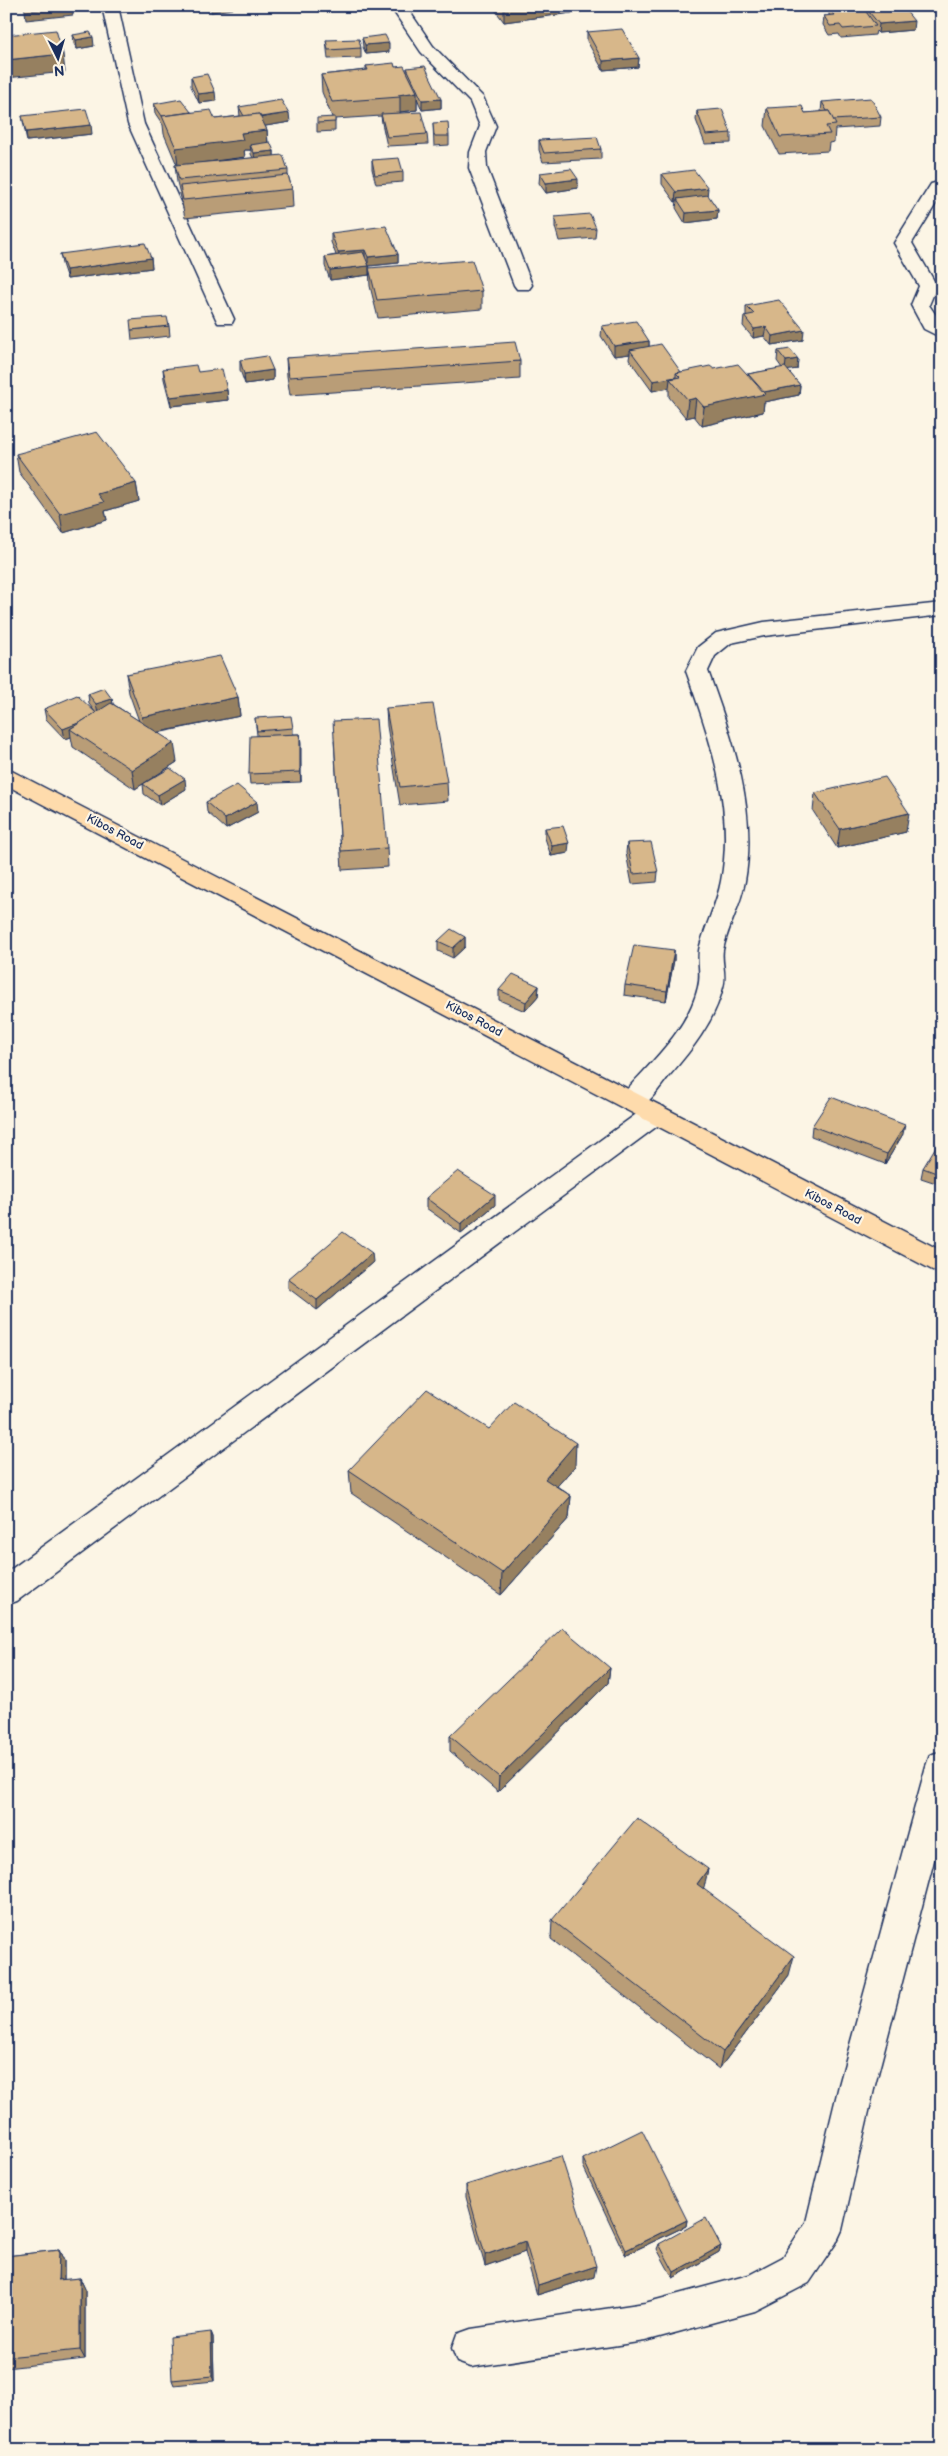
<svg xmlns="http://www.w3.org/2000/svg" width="948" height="2456" viewBox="0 0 948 2456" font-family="'Balsamiq Sans',sans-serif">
<rect width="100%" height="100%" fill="#fcf5e5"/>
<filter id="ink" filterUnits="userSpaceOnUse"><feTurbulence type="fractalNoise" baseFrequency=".02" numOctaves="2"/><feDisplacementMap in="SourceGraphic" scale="10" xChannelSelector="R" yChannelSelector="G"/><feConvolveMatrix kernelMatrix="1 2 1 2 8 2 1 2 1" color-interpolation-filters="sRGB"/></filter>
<g filter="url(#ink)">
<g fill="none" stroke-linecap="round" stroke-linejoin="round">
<defs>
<g id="minor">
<path d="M102,6H118L144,124L234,319L232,323H218L216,319L128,124Z"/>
<path d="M390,6H406L433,46L483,97L496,126L486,152L487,168L532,285L529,289H517L514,285L469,168L470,152L480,126L470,102L421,52Z"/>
<path d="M942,181V194L912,243L937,286L929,305L942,324V338L924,329L911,305L919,286L894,243L931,184Z"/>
<path d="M942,603V615L764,636L731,643L715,656L708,671C732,738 758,809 745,881C741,905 728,926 723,950C721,962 727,975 723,987C715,1021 691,1051 668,1077C656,1092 644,1114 623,1108L619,1101L623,1094C651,1062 688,1030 698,987C702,973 696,959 700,946C706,924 717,903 721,881C735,809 710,738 686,671L698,647L716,633L764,622Z"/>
<path d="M655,1104L664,1107L668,1114L664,1121L17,1601L6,1605V1573L646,1107Z"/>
<path d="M942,1751V1830L875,2085L842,2230L836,2243L809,2283L755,2311L645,2341L471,2367L457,2362L452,2348L457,2334L471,2329L645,2303L749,2275L783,2257L806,2222L839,2085L926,1766L930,1755Z"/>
</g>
<path id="major" d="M6,768L942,1251V1275L6,785Z"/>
</defs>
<use href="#minor" stroke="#1b2f5e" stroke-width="3"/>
<use href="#major" stroke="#1b2f5e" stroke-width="3"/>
<use href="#minor" fill="#fcf5e5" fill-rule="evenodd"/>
<use href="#major" fill="#fedbac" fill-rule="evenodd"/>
</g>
<g fill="#b99d77" stroke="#1b2f5e" fill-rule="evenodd">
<path d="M492,6H586V11L504,22Z"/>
<path d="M865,7L913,30L878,33L876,31L875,35L841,38L839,34L829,35L823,25L824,16H829V9L865,10Z"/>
<path d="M587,32L639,58L638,67L603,70L587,41Z"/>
<path d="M73,35L94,46L77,49L74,44Z"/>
<path d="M362,38L389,52L366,54L363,47Z"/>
<path d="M326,40L361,48V58L328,59Z"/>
<path d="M366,66L395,67L407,72V68L441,99V108L422,110L417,98V110L400,112V113L427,134L428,144L387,146L382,123L381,116L335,119V131L317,132V123L332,117L322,92L321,75L366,70Z"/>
<path d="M191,77L216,101L199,103L191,86Z"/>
<path d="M822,102L881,117L880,126L835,129L834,142L829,143L828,151L779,154L765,126L767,108L805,113L821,112Z"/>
<path d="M154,104L191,112L215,119L240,116L239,107L290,122L265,126L267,130L268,143L274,151V156L288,170V175L292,189L293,207L185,218L181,198L177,182L175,165H177L164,134L163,125L155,113ZM244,150H251V154L253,158L206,162L245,157Z"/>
<path d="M697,111L731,133V143L705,144L696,120Z"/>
<path d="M22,116L92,134L27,141Z"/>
<path d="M433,123L449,136V145L434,146Z"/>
<path d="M539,140L601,149V159L543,162L539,150Z"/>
<path d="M372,160L403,172V182L376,184L372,169Z"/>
<path d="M540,173L578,188L546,193L539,183Z"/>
<path d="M662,174L707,195L718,210L717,219L685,223L676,208L677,201L675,202L662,184Z"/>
<path d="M555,217L596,228L595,238L559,241L555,227Z"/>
<path d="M331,233L398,254V263L369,266V275L330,280L325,266V257L336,255L331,242Z"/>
<path d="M60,254L151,258L152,268L67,279L62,264Z"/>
<path d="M369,268L482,291V309L378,318L370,286Z"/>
<path d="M746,306L803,340L771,345L764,336L753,338L743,326L744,316H746Z"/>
<path d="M169,326L170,336L132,340L131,330Z"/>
<path d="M602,326L649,341V346L681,372L714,369L748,374L782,368L777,361L778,351L798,359L797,369L787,370L800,385L799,395L764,402L763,412L702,426L694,416L686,418L669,397V388L652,391L629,359L630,354L614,356L601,336Z"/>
<path d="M286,358L520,361V379L290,395L287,376Z"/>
<path d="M240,360L273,370V380L245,384L240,370Z"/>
<path d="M163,369L198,372L227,390L228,400L171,406L164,379Z"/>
<path d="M16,454L136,483L139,501L105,511L107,520L63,533L19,472Z"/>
<path d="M126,674L238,697L240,716L157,733L177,762L135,789L73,747L71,737L65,739L46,719L44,709L96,713L89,704L88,694L112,699L113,704L139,721L129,693Z"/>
<path d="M386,708L447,782L448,801L400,805L387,726Z"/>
<path d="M255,718L293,728V734H300L301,782L250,784L249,774L257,735Z"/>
<path d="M334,740L387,848L388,867L342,870Z"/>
<path d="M143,784L186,789L160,805L144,794Z"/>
<path d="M815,793L906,832L837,848L813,811Z"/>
<path d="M206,802L258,812L226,829L207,812Z"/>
<path d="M545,828L568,853L551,856L545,838Z"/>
<path d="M627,843L658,872L657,882L632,884L626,853Z"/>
<path d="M465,937V947L453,958L438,951V941Z"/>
<path d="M674,950V960L666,1001L624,995L625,985Z"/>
<path d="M539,986L538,996L525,1011L499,1000V990Z"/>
<path d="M812,1126L903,1134L885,1164L811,1136Z"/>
<path d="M942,1144V1173L936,1183L921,1178L923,1168Z"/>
<path d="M426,1198L495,1205L461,1233L426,1208Z"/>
<path d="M373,1262L317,1310L288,1288V1279Z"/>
<path d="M489,1429L575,1466L557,1486L571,1496L569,1518L501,1595L351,1493L349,1470Z"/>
<path d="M610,1668L608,1683L498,1792L450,1751V1736Z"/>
<path d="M708,1869L703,1889L789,1975L719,2069L551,1939L552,1920Z"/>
<path d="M583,2159L687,2220L686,2226L625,2255L583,2166Z"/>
<path d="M466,2185L594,2277L537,2295L525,2252L485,2266L466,2197Z"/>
<path d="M659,2244L721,2246L719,2252L673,2278L657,2249Z"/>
<path d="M59,2250L64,2261V2280L80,2278L85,2289V2359L6,2368V2256Z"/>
<path d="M211,2332L213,2337L214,2381L174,2385L172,2380Z"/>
</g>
<g fill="#968061" stroke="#1b2f5e">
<path d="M72,6L73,15L26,20L25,11Z"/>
<path d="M211,6H233V9L211,12Z"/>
<path d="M432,6H454V7L432,9Z"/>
<path d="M504,6H586V11L504,22Z"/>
<path d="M914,21L913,30L878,33L879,24Z"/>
<path d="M93,37L94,46L77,49L76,40Z"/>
<path d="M389,43V52L366,54L365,45Z"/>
<path d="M63,54L65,72L6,78V60Z"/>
<path d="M639,58L638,67L603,70V61Z"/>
<path d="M215,92L216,101L199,103L198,94Z"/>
<path d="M417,92V110L400,112V97L398,95Z"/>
<path d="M441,99V108L422,110V100Z"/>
<path d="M289,113L290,122L248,129L247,120Z"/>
<path d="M91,125L92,134L27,141L26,132Z"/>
<path d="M267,130L268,147L250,145L251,150H244L245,157L178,166L176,148L241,133Z"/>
<path d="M274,151V160L255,162L254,153Z"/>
<path d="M578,179V188L546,193V183Z"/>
<path d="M708,188L707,197L677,199V201L675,202L676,192Z"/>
<path d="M718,210L717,219L685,223L686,213Z"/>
<path d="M365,250V259L339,262L338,252Z"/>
<path d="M398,254V263L369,266V275L330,280V270L368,266V257Z"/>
<path d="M151,258L152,268L67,279L66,270Z"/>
<path d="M766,327L764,336L753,338L754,329Z"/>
<path d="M804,330L803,340L771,345L772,336Z"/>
<path d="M649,341V351L630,350V354L614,356V346Z"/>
<path d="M798,359L797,369L785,371L786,361Z"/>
<path d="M273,370V380L245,384L244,374Z"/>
<path d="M676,377V385L670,379L669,388L652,391L653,381Z"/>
<path d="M800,385L799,395L764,402L763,412L702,426L704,407L759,393Z"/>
<path d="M227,390L228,400L171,406L170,397Z"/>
<path d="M696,398L694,416L686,418L688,400Z"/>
<path d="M136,483L139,501L105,511L107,520L63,533L60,514L98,494Z"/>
<path d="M238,697L240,716L144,735L142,717Z"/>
<path d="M112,699L114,709L98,714L96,704Z"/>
<path d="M97,715L70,729L71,737L65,739L63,729Z"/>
<path d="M300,734L301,744V782L300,772Z"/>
<path d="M174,743L177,762L135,789L132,770Z"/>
<path d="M185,779L186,789L160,805L158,795Z"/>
<path d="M257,802L258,812L226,829L225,819Z"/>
<path d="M909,813L906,832L837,848L840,829Z"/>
<path d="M569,843L568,853L551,856L552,846Z"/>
<path d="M465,937V947L453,958V948Z"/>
<path d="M674,950V960L666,1001L667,991Z"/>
<path d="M539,986L538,996L525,1011L526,1002Z"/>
<path d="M905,1125L903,1134L885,1164L887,1154Z"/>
<path d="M942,1168V1173L936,1183L939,1174Z"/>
<path d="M495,1195V1205L461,1233V1224Z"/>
<path d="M372,1253L373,1262L317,1310V1300Z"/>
<path d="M576,1443L575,1466L544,1501L545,1479Z"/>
<path d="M571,1496L569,1518L501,1595L502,1573Z"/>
<path d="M610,1668L608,1683L498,1792L499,1777Z"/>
<path d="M708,1869L704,1888L693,1903L697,1884Z"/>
<path d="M794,1956L789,1975L719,2069L723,2052Z"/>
<path d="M687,2220L686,2226L625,2255L626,2250Z"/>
<path d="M525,2241V2252L485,2266V2255Z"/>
<path d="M721,2246L719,2252L673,2278L674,2272Z"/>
<path d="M59,2250L64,2261V2291L58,2280Z"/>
<path d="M596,2266L594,2277L537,2295L538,2285Z"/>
<path d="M80,2278L85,2289V2359L80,2350Z"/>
<path d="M211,2332L213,2337L214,2381L212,2376Z"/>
</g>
<g fill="#d7b78a" stroke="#1b2f5e">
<path d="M24,6H72L25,11Z"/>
<path d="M862,6L876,26L843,29L840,25L830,26L824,16L834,15L829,9Z"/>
<path d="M873,6H902L914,21L879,24L865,7Z"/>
<path d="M622,29L639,58L603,61L587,32Z"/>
<path d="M56,30L63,54L6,60V35Z"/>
<path d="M90,32L93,37L76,40L73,35Z"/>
<path d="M385,35L389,43L365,45L362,38Z"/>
<path d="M359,39L361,48L328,50L326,40Z"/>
<path d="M394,63L395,67L404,66L417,92L398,95L400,97L332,102L321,75L368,70L366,66Z"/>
<path d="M425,66L441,99L422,100L407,68Z"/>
<path d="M207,74L215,92L198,94L191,77Z"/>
<path d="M871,98L881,117L833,120L829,111H827L822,102Z"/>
<path d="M181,99L191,112L162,116L154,104Z"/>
<path d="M281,100L289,113L261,117L259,114L244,116L239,107Z"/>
<path d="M802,106L805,113L829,111L836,125L826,126L830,134L780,137L767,108Z"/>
<path d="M86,109L91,125L26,132L22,116Z"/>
<path d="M722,109L731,133L706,135L697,111Z"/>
<path d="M211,110L215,119L259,114L267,130L241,133L243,140L176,148L162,116Z"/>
<path d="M421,112L427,134L387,137L381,114Z"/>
<path d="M335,117V122L317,123V118Z"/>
<path d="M448,122L449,136H434L433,123Z"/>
<path d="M597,137L601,149L544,153L539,140Z"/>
<path d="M270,142L274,151L254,153L250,145Z"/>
<path d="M283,155L288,170L179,180L175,165Z"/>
<path d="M399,158L403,172L375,175L372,160Z"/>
<path d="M571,169L578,179L546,183L540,173Z"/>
<path d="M694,170L708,188L676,192L662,174Z"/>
<path d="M288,175L292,189L183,200L180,186Z"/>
<path d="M708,195L718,210L686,213L677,199Z"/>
<path d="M590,214L596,228L559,231L555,217Z"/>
<path d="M386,226L398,254L368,257L365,250L338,252L331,233Z"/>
<path d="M145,243L151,258L66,270L60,254Z"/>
<path d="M363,252L369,266L330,270L325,257Z"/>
<path d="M472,260L482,291L377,300L369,268Z"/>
<path d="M779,300L804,330L772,336L766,327L754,329L744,316L754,314L746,306Z"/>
<path d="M167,317L169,326L131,330L130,320Z"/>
<path d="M636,321L649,341L614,346L602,326Z"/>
<path d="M515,342L520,361L289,377L286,358Z"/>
<path d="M661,344L681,372L676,373V377L653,381L630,350Z"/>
<path d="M790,349L798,359L786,361L778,351Z"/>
<path d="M267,356L273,370L244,374L240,360Z"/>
<path d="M738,364L765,394L704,407L696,398L688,400L670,379L680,377L676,373L710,366L714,369Z"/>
<path d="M196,365L198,372L222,369L227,390L170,397L163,369Z"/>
<path d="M785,367L800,385L764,392L748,374Z"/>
<path d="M97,432L136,483L98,494L104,502L60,514L16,454Z"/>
<path d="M220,656L238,697L142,717L126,674Z"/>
<path d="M104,688L112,699L96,704L88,694Z"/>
<path d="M77,695L96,713L81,722L63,729L44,709Z"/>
<path d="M111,703L174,743L132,770L70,729Z"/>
<path d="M433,704L447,782L400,787L386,708Z"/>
<path d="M291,716L293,728L257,731L255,718Z"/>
<path d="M376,719L387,848L341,851L333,721Z"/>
<path d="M300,734V772L249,774L250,736Z"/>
<path d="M170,768L185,779L158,795L143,784Z"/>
<path d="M885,777L909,813L840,829L815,793Z"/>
<path d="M237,785L257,802L225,819L206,802Z"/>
<path d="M563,826L569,843L552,846L545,828Z"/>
<path d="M651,842L658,872L633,874L627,843Z"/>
<path d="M451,929L465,937L453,948L438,941Z"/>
<path d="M634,945L674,950L667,991L625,985Z"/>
<path d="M513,974L539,986L526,1002L499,990Z"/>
<path d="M831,1097L905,1125L887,1154L812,1126Z"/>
<path d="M938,1143L942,1144V1168L939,1174L923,1168Z"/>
<path d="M458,1171L495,1195L461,1224L426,1198Z"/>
<path d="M343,1232L372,1253L317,1300L288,1279Z"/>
<path d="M427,1389L489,1429L514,1402L576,1443L545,1479L571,1496L502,1573L349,1470Z"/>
<path d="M562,1628L610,1668L499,1777L450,1736Z"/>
<path d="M637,1818L708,1869L697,1884L794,1956L723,2052L552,1920Z"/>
<path d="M642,2130L687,2220L626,2250L583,2159Z"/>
<path d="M561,2156L596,2266L538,2285L525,2241L485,2255L466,2185Z"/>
<path d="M706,2218L721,2246L674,2272L659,2244Z"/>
<path d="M59,2250L58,2280L80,2278V2350L6,2357V2256Z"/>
<path d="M211,2332L212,2376L172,2380L170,2337Z"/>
</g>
</g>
<g text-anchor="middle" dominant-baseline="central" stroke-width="4.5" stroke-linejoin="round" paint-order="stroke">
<g font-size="12" fill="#1b2f5e" stroke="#fcf5e5">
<text transform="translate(115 832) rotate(28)">Kibos Road</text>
<text transform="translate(474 1019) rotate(28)">Kibos Road</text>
<text transform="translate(833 1207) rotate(28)">Kibos Road</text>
</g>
</g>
<rect width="948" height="2456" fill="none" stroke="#fcf5e5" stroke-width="25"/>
<rect x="12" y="12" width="923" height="2431" fill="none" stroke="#1b2f5e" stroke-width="2" filter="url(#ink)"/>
<g transform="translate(58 58) rotate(175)" stroke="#fcf5e5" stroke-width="4" paint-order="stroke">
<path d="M0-4L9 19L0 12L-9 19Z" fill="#1b2f5e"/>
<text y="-8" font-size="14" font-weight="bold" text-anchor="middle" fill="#1b2f5e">N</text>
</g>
</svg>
